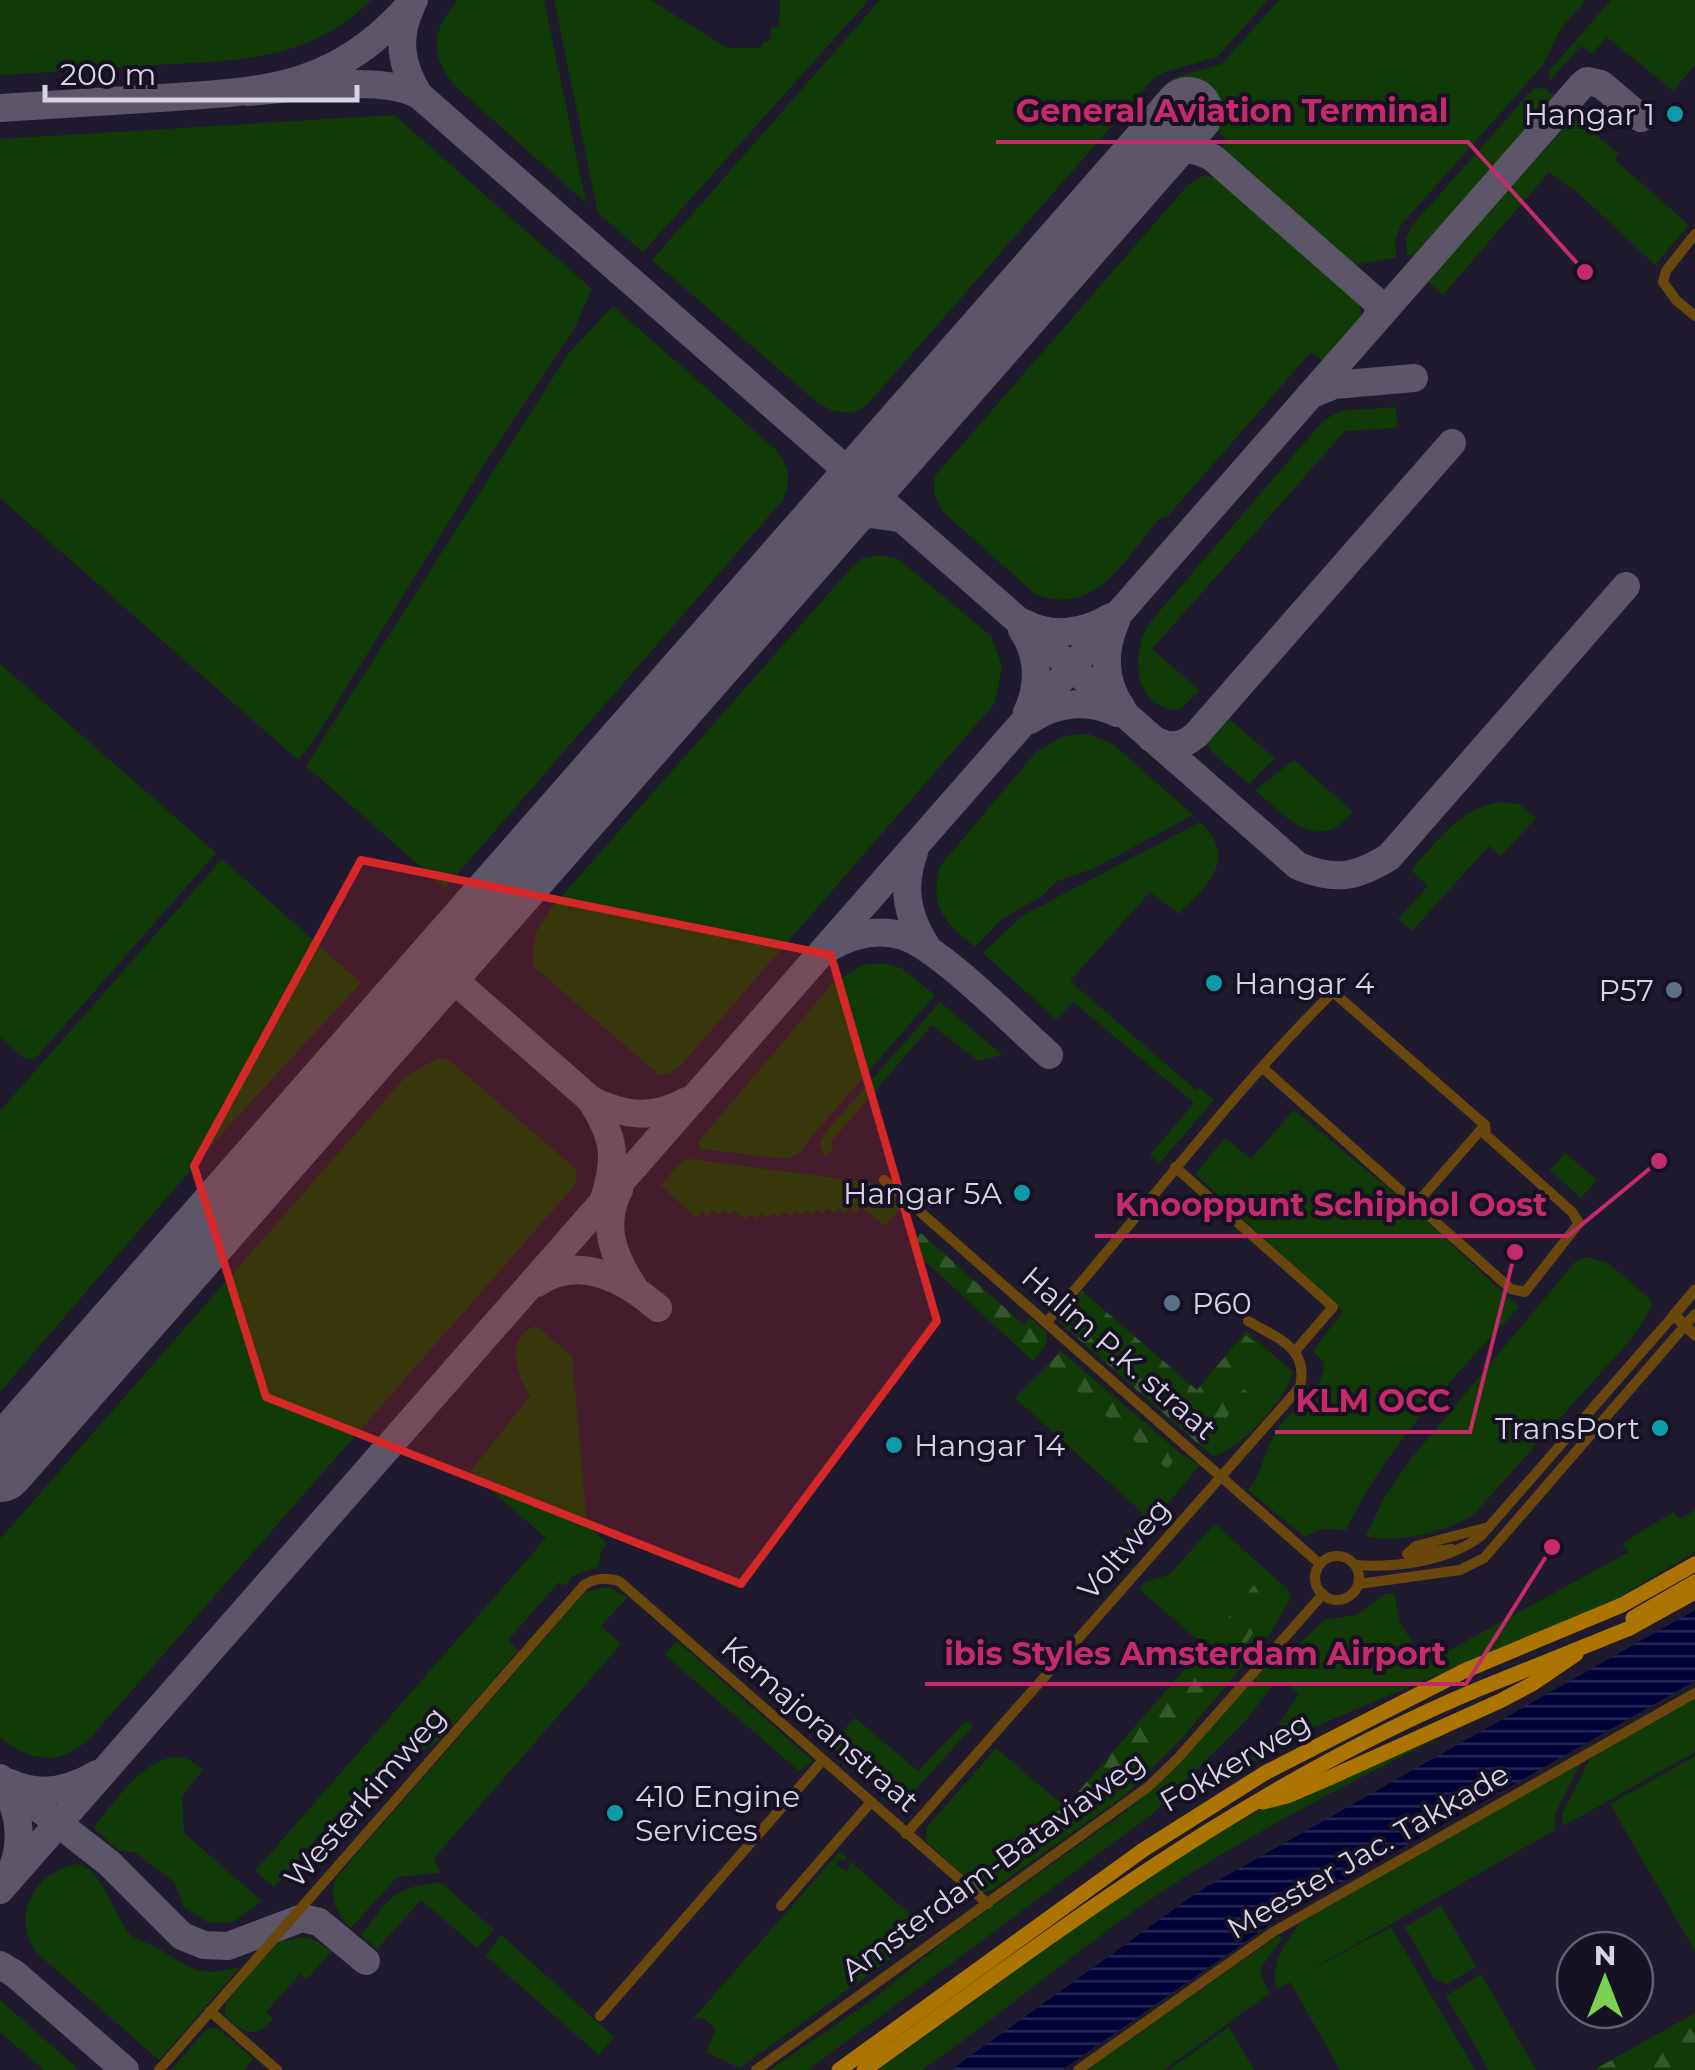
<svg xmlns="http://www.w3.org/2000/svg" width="1695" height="2070" viewBox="0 0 1695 2070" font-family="Montserrat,sans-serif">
<defs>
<pattern id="forest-firs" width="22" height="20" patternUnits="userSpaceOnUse" patternTransform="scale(2.5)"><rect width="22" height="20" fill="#113b06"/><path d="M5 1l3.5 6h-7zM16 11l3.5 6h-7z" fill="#33562a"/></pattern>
<pattern id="water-rules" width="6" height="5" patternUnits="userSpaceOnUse" patternTransform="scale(2.5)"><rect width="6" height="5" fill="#000237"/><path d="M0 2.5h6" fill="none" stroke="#242654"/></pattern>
</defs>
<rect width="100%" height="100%" fill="#201a2e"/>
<g fill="#113b06">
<path d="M0,0H371C309,62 237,60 155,65C103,69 52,72 0,75Z"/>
<path d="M458,0H544L586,203L453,84C429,51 432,30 458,0Z"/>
<path d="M554,0H651L727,48H761L763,42L770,41L771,27H779L780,0H869L643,252L598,213Z"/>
<path d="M880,0H1268L1217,57L1165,72L1154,78L867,405L853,413L833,411L818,403L652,260Z"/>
<path d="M1279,0H1586L1560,30L1543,65L1401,225L1395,241L1396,258L1354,265L1222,147L1227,140L1164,85L1173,78L1222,64Z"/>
<path d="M1611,0H1695V65L1673,91L1607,37L1592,54L1581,46L1549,81L1550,70Z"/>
<path d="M1545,88L1554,96L1417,254L1407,256L1406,239L1411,227L1533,89Z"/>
<path d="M394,115L592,289L574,329L485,463L314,740L298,760L0,498V139Z"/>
<path d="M1574,117L1619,154L1615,160L1689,225L1655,265L1579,194L1549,172L1443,295L1427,281Z"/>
<path d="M1204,175L1218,179L1353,296L1359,302L1361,316L1323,361L1311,352L1167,517L1159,519C1125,559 1096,618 1035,594L943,512L934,494L935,476L1188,185Z"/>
<path d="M613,306L775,449C789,466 792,479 783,500L445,888L306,766L568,354Z"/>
<path d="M1396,407L1397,428L1345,431L1152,649L1200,691L1179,710C1131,709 1130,648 1152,620L1323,421L1340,411Z"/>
<path d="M879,555L898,559L991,636L1002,666L995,703L681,1065L669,1074L659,1075L532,965L536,932L553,906L851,568L863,558Z"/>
<path d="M0,664L216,853L34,1060L24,1058L0,1037Z"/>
<path d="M1224,715L1275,758L1249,784L1213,753L1207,744L1209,734Z"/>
<path d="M1088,734L1113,744L1193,815L1095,868L1057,881L1042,896L1001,920L975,947C944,922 929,907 940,866L1036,752L1063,736Z"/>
<path d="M1294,760L1353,812C1317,856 1286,816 1255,790Z"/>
<path d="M1500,802L1519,804L1536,818L1501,856L1489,846L1412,931L1398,919L1428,886L1411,870C1438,841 1459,808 1500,802Z"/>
<path d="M1200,822C1239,859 1208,884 1179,914L1150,892L1070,981L1196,1090L1200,1088L1214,1100L1159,1164L1150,1155L1194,1103L1073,1002L1056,1019L983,953L1022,916Z"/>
<path d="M222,859L361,983L226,1129L0,1392V1111Z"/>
<path d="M883,963L901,968L935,995L811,1137L801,1152L787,1159L700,1149L699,1141L832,984L863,965Z"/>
<path d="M940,1002L1002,1055L978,1061L932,1025L830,1143L834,1148L825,1158L820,1144L826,1132Z"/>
<path d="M437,1059H448L570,1164L577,1172L576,1184L91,1737C62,1766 30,1763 0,1737V1539L407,1075Z"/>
<path d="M1294,1110L1413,1209L1519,1307C1454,1377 1388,1443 1346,1530L1320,1529L1305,1537L1248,1490C1263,1472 1264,1451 1276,1432C1294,1401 1317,1407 1325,1363L1313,1351L1343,1311L1195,1174L1225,1138L1251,1159Z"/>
<path d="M1565,1153L1597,1180L1581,1198L1550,1170Z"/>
<path d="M690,1159L880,1184L903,1206L885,1226L861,1207L856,1213L850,1208L845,1213L839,1208L834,1213L827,1208L822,1214L817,1209L812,1215L806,1210L801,1215L795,1211L790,1216L784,1212L778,1217L773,1213L768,1218L762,1213L757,1219L751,1214L745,1219L734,1210L729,1215L723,1210L718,1215L713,1211L707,1217L702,1212L696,1218L661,1185L682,1161Z"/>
<path d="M1586,1257L1608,1263L1651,1300V1308L1632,1338L1474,1514C1451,1531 1393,1545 1366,1536L1383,1500L1410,1460L1575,1262Z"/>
<path d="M536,1326L572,1356L587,1525L607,1544L601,1551L598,1567L574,1575L565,1586L559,1582L508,1640L518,1651L443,1737L359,1796L337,1815L274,1887L255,1871L546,1538L470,1472L530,1396C517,1376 503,1337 536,1326Z"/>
<path d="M1246,1331L1293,1372C1285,1399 1241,1450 1213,1456L1201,1446L1247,1393L1233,1377L1258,1347L1244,1334Z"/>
<path d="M1048,1365L1167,1468L1180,1453L1200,1465L1120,1561L1105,1558L1143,1513L1015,1398Z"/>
<path d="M1695,1510V1552L1614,1600L1312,1728L1236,1771L1268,1741L1299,1693L1284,1683H1274L1248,1718L1152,1814L808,2070H770L876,1997L946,1940L1132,1807L1162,1780L1265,1668L1294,1649L1324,1620L1357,1615L1385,1594L1394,1593L1400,1623L1426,1663L1629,1552L1622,1544L1673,1512L1680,1519Z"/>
<path d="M1215,1524L1266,1570L1205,1646L1139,1589L1145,1582L1169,1575Z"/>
<path d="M1273,1576L1287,1588L1291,1598L1268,1637L1245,1663L1240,1651L1284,1588Z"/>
<path d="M609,1587L627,1598L601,1626L621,1644L434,1858L440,1873L397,1877L351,1928C336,1915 329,1897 336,1878L585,1592Z"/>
<path d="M677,1641L813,1761L799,1771L665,1655Z"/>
<path d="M1695,1699V1752L1563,1826L1562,1814L1591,1757Z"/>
<path d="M1482,1716C1367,1774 1249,1832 1142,1905C1067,1958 997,2018 922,2070H878L1130,1888L1226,1829L1258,1811L1339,1780Z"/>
<path d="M855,1718L918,1771L966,1721L973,1726L902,1805L893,1807L882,1799L885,1794L816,1733L821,1729L834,1740Z"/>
<path d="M996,1748L1065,1807L956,1869L926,1841L927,1827Z"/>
<path d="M1695,1756V1951L1610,1804Z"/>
<path d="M175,1757L188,1759L203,1770L182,1796L184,1833L262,1901L233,1922L209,1923L184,1907L174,1882L134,1852L119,1851L93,1827C116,1802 140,1761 175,1757Z"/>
<path d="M1581,1762L1555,1814V1830L1295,1979L1391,1927L1475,2070H1340L1290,1982L1276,1989C1271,1961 1285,1943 1301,1922Z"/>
<path d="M840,1851L847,1858L844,1861L840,1858L836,1864L847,1872L850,1861L929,1931L740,2068L706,2052L716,2030L704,2018L693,2019Z"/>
<path d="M80,1864C105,1877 112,1909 128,1932C133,1940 146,1942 154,1946C192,1968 194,1978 240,1967L159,2060L37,1953C8,1917 38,1867 80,1864Z"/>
<path d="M436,1883L443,1884L494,1930L477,1948L421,1900L377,1949L361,1935C390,1900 388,1889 436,1883Z"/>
<path d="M1441,1905L1476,1967L1447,1984L1434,1979L1405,1927Z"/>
<path d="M501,1935L614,2037L599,2055L486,1956Z"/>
<path d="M1279,1935L1282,1939L1261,1967L1262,1979L1270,1993L1164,2070H1087Z"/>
<path d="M303,1937L315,1940L332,1951L307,1979L300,1974L266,2012L273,2019C255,2039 243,2035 225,2015L226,2002L277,1942Z"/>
<path d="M1481,1974L1536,2070H1489L1446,1996Z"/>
<path d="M0,2000L79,2070H44L0,2032Z"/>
<path d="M1229,2027L1254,2070H1169Z"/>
<path d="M211,2028L218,2029L254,2059L244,2070H171L205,2031Z"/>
</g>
<g fill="url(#forest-firs)">
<path d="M921,1233L1024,1325L1030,1318L1047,1333L1046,1344L1033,1361L910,1247Z"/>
<path d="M1082,1291L1197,1390L1244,1334L1259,1346L1233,1377L1248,1393L1201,1446L1057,1320Z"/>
<path d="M1061,1351L1180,1453L1167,1469L1048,1365Z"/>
<path d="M1266,1570L1284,1587L1241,1651L1245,1663L1183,1737L1125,1795L993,1889L982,1893L956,1869L1065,1807L1205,1646Z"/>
<path d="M1695,2013V2070H1594Z"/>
</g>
<path fill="url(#water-rules)" d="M1695,1610V1681L1279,1918L1062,2070H951L1198,1892Z"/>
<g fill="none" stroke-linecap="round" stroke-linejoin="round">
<g stroke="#5c5668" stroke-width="28">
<path d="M411,7C396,38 401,66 419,95"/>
<path d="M248,92C294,89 380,74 419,95L1298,866C1335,881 1355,878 1389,857L1626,586"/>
<path d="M0,108C53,105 107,101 160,98C270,91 337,89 414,0"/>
<path d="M1149,157C1172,149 1191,144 1213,158L1377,302L1380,311L1376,319"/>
<path d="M1310,395L1334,385L1414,378"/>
<path d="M827,525L862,513L899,518"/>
<path d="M1116,621C1103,649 1103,682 1122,708"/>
<path d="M1024,623C1052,638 1085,633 1111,617"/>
<path d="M1022,630C1039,654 1040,686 1027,712"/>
<path d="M1030,720C1056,702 1089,699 1117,713"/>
<path d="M1151,738C1168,748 1181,748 1196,735L1452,443"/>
<path d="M914,852C901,888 907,917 928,949"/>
<path d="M461,942L454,967L462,987"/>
<path d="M828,948C851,935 878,928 903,936C940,948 1016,1026 1049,1055"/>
<path d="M417,992L442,981L462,987L590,1099C614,1136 618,1156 604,1199"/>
<path d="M591,1100C624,1116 654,1120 687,1101"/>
<path d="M619,1190C601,1224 613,1256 633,1286"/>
<path d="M537,1283C579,1254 624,1279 658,1308"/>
<path d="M0,1778L109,1863L182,1936L204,1945L228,1946L302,1918L319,1922L366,1961"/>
<path d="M10,1783C40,1797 71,1790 97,1774"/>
<path d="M4,1785C20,1813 24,1842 11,1872"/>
<path d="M0,1890L1582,85L1587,81L1601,84L1641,118"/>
<path d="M0,1965L15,1974L125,2070"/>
</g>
<path stroke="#5c5668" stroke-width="70" d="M0,1467L1188,112"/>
<g stroke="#6a480d" stroke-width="10">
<path d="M1695,234L1666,271L1663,282L1676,300L1695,316"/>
<path d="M1263,1068L1511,1289L1525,1292L1579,1223L1572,1212L1486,1135L1485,1125"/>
<path d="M1175,1167L1333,1307L1296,1350"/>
<path d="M884,1180L1320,1564"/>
<path d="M1417,1203L1485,1125"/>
<path d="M1047,1322C1143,1213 1229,1095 1333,992L1485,1125"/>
<path d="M1407,1554L1416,1546L1489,1527"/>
<path d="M1409,1554L1452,1549"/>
<circle cx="1337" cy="1578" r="22"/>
<path d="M1356,1565C1397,1568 1448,1561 1481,1536L1674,1315"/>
<path d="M1359,1584L1460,1570L1484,1558L1695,1314"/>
<path d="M906,1834L1300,1387C1309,1347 1278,1339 1248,1321"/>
<path d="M781,1906L871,1802"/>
<path d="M210,2011L277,2070"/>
<path d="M600,2016L823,1760"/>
<path d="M159,2070L584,1585C597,1577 606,1578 619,1581L988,1904"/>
<path d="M756,2070L1148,1787L1178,1758L1323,1594"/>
<path d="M1078,2070L1273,1932L1695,1693"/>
</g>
<path stroke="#6a480d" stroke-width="11" d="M1695,1290L1674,1315L1695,1335"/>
<g stroke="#ac7400" stroke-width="15">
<path d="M1633,1618L1695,1582"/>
<path d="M1263,1802L1287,1796L1329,1778L1500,1701L1532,1684L1576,1654"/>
<path d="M839,2070L1143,1850L1265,1773L1464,1671L1622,1605L1695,1564"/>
<path d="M864,2070C1071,1922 1266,1772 1506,1678"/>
</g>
<path stroke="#ac7400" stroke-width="15" d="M1506,1678L1630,1628L1695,1592"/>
</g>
<path fill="#d62828" fill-opacity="0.2" stroke="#d62828" stroke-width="8" stroke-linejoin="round" d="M361,860L831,955L937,1321L741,1584L266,1397L194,1166Z"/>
<g fill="#0f9aa8" stroke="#171124" stroke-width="4">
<circle cx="1675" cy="114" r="10"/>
<circle cx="1214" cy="983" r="10"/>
<circle cx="1022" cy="1193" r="10"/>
<circle cx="1660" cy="1428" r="10"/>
<circle cx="894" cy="1445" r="10"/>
<circle cx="615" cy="1813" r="10"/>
</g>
<g fill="#5c6f8a" stroke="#171124" stroke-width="4">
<circle cx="1674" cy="990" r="10"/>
<circle cx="1172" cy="1303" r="10"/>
</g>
<g text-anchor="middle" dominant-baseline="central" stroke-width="8" stroke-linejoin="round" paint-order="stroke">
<g font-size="30" fill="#d8d4e2" stroke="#171124" text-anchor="end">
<text x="1655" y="114">Hangar 1</text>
<text x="1234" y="983" text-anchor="start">Hangar 4</text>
<text x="1654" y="990">P57</text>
<text x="1002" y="1193">Hangar 5A</text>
<text x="1192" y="1303" text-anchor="start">P60</text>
<text x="1640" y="1428">TransPort</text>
<text x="914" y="1445" text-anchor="start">Hangar 14</text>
<text x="635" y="1796" text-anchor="start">410 Engine<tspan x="635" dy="34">Services</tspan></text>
</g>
<g font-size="30" fill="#d8d4e2" stroke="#171124">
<text transform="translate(1119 1353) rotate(41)">Halim P.K. straat</text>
<text transform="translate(1124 1549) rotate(-49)">Voltweg</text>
<text transform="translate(820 1724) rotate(41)">Kemajoranstraat</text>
<text transform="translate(1235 1762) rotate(-30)">Fokkerweg</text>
<text transform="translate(365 1797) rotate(-49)">Westerkimweg</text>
<text transform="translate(1368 1851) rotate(-30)">Meester Jac. Takkade</text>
<text transform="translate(993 1866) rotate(-36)">Amsterdam-Bataviaweg</text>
</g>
</g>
<path fill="none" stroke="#c42b68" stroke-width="4" d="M1585 272L1468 142H996M1659 1161L1568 1236H1095M1515 1252L1470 1432H1275M1552 1547L1466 1684H925"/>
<g fill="#c42b68" stroke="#171124" stroke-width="4">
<circle cx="1585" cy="272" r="10"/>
<circle cx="1659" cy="1161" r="10"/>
<circle cx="1515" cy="1252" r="10"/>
<circle cx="1552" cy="1547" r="10"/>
</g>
<g font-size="32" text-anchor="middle" font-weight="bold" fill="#c42b68" stroke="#171124" stroke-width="8" stroke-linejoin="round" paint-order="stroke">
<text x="1232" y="122">General Aviation Terminal</text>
<text x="1331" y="1216">Knooppunt Schiphol Oost</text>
<text x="1373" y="1412">KLM OCC</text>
<text x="1195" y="1665">ibis Styles Amsterdam Airport</text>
</g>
<g transform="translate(1605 1980)"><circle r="48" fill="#171124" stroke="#645f70" stroke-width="2.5"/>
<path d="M0-8L18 38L0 25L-18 38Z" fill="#7cd155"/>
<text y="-15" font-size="28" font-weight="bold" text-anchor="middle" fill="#d8d4e2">N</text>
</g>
<path d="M45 85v15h312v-15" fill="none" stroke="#d8d4e2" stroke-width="5"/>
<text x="60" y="85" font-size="30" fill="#d8d4e2" stroke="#171124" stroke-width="8" paint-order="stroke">200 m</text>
</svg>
